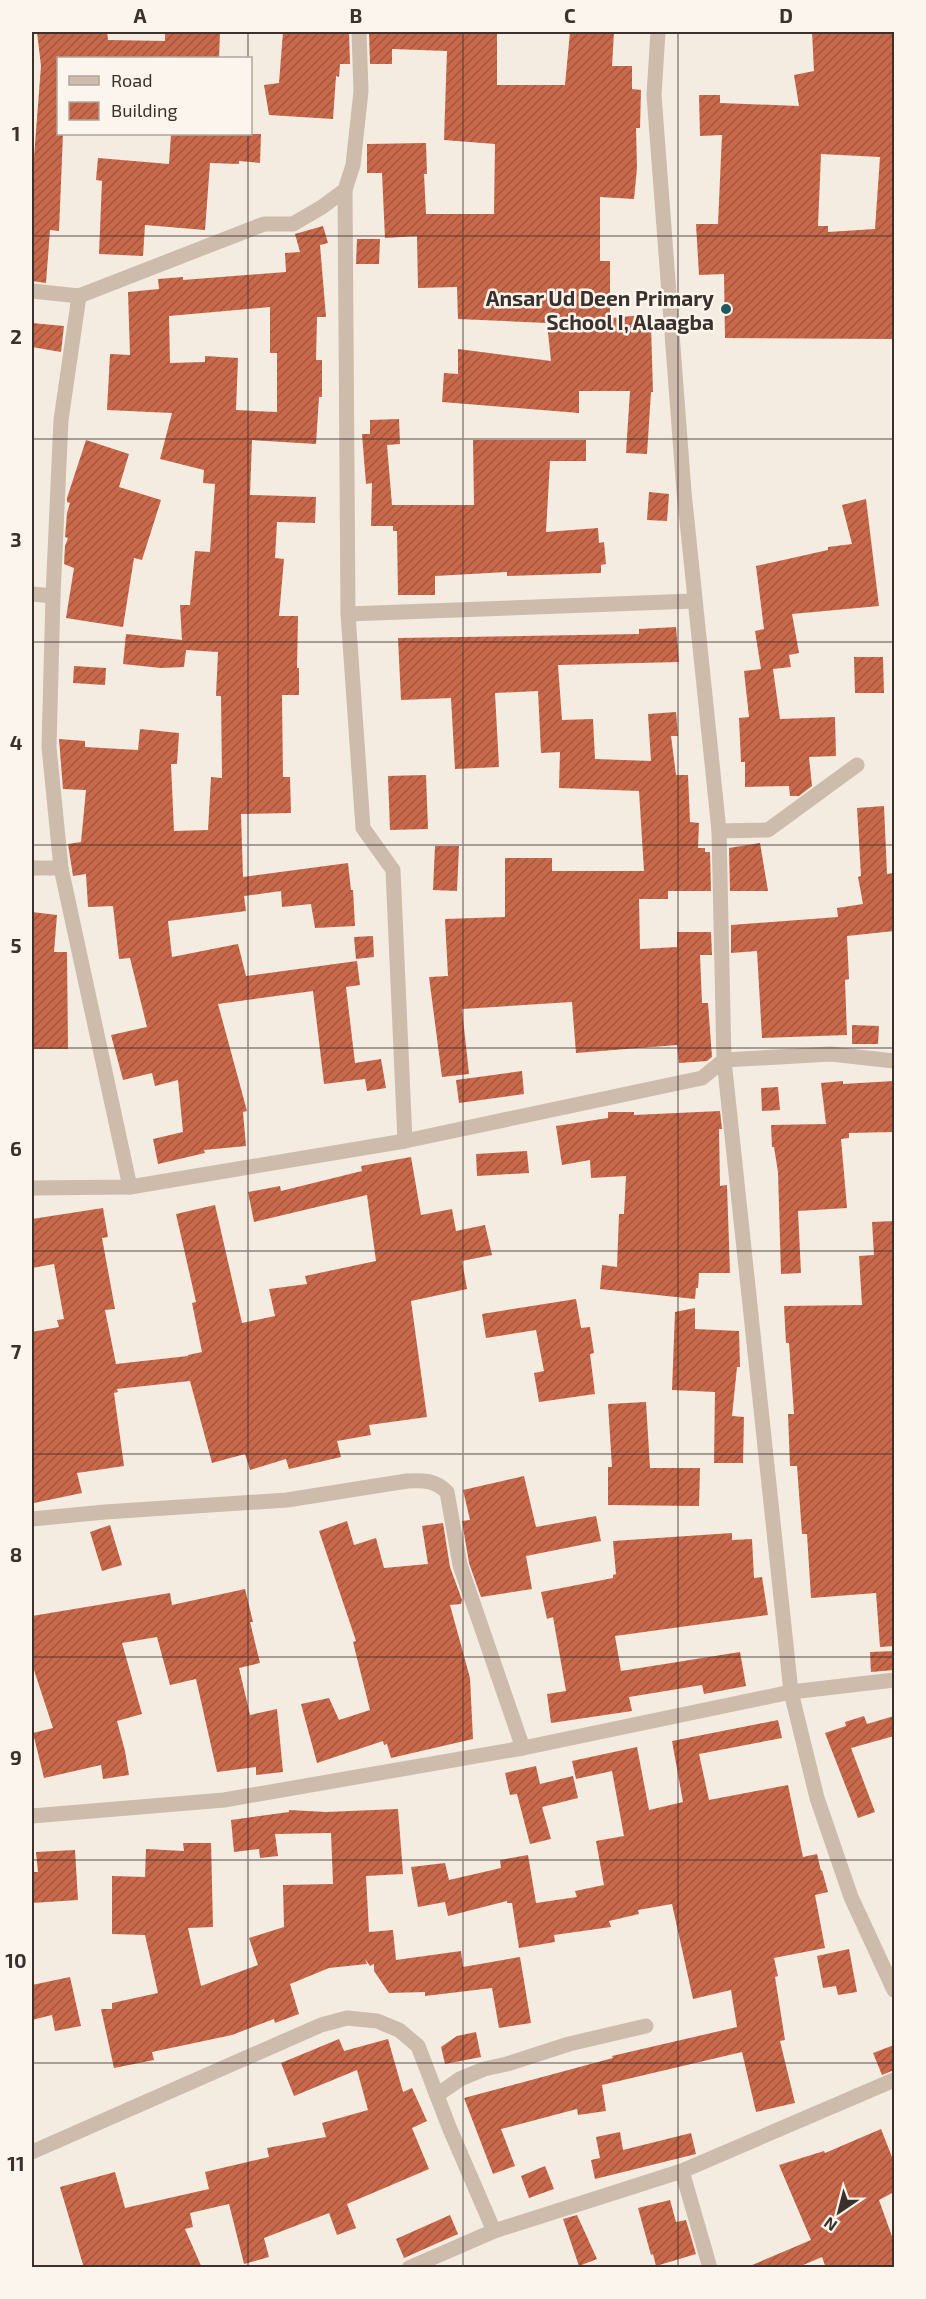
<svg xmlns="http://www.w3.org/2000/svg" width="926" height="2299" viewBox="0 0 926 2299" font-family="'Exo 2',sans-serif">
<defs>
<pattern id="building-hatch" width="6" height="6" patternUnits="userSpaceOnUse" patternTransform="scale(1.5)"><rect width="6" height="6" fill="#c8694b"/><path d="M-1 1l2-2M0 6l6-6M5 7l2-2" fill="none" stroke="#a4573f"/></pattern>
</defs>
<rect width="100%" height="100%" fill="#f4ebe1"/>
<g fill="url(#building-hatch)" fill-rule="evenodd">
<path d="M37,32H107L108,40L165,41V32H220L219,58H58V134H63L59,231L50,230L46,283L32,281V157H34L41,66Z"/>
<path d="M283,32H349L350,64H340L339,77L336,76L333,119L269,115L264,85L279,83Z"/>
<path d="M369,32H497V85H565L570,32H614L612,66H632V89L641,90L640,128H636L637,168L634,199L600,197V261H610V318L644,315L645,326H651L653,392H651L647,454L626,453L630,391H579V413L442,402L444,373L458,374V349L551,361L547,323L458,319L457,287L418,288L417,236L385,238L382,173H367V144L426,143L427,174H424L426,214H494L495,144L444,140L447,51L392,49V64H370Z"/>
<path d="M812,32H894V339L725,338L724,274L699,275L696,224H718L722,135L700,136L699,95H720V103L799,106L794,75L814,71ZM821,154L880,157L875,229L828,232V226H818Z"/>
<path d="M171,134H261L260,163L239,161V164L210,163L205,230L145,225L143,256L99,254L102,181L96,180L98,158L169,164Z"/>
<path d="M323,226L328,243L320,245L326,317H317L316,360H322V397H319L316,444L252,440L250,495L316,497L315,523L277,522L275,558L284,559L279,616H298L297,668H299V695H282L283,777H290L291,813L241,814L243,877L348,863L351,890H353L355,926L315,928L311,904L282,907L281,891L244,896L246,911L168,921L172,957L238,944L246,976L357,961L360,985L346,987L355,1063L381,1059L386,1088L367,1091L365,1079L324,1084L313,991L218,1004L247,1111L243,1112L246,1146L204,1150L205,1153L158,1164L153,1139L183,1132L178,1080L155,1086L152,1073L123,1080L111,1035L147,1027L130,958L119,959L113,906L88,907L86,874L73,876L68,844L81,842L86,790L63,789L59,739L85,741V747L138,750L140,729L179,733L177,764H171L174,831L208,830L211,777L222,778L221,696H216L218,652L186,650L184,667L161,668L123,664L126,634L182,640L180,605H190L195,551L210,552L215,484L203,483L204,470L160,459L172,413L107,410L110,354L130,355L128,292L159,289L158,279L183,277V280L286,272L285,253L300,252L295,234ZM270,307V353H277V412L236,410L238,358L205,356V362L170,363L169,316Z"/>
<path d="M357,239H380L379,264H356Z"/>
<path d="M32,323L64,326L61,352L32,347Z"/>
<path d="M399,419L400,444L387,445L392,505H474L473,440H586V461H550L546,532L598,528L599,543L604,542L606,564L601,565V573L507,576V572L435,576V595H398L397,531H393V526H371L372,483L366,484L362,434H370V420Z"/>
<path d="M86,440L129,454L119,487L161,500L142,560L134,558L123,627L66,618L74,568L64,564L65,546L68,538L65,537L67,513L70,503L67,502V498Z"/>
<path d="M649,492L669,494L667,521L647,520Z"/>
<path d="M866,499L879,606L792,614L799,653L789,655L791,667L773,669L780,719L835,717L836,756L809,757L812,786L799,796H790L789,786L745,787V762H741L739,718L749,717L744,671L761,669L755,631L764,629L756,566L828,550V547L852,544L842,505Z"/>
<path d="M676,627L679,662L558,665L562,720L593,719L595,759L651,761L648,714L676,712L678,736H671L676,775H688L690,822L699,823L698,848H705V852H710L711,891H668V899H639L640,949L677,947V932H711L712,955H700L702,1003H708L712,1057L707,1061L679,1063L677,1045L576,1053L572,1002L462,1009L469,1074L442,1077L429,977L448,976L445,919L505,917V858H552V871H644L639,791L559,788L560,752L541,753L538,691L495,693L499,767L455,769L451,698L401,700L398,638L639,634V629Z"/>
<path d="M854,657H883L884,693H855Z"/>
<path d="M74,666L106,668L105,685L73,683Z"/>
<path d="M426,775L428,829L390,830L388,776Z"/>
<path d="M884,806L887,874L894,873V931L847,936L849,979L845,980L847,1035L762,1038L757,951L731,953V925L838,917L837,908L863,904L858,877L861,876L857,808Z"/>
<path d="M760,843L768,891H730L729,848Z"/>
<path d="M435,846H459L457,891L433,890Z"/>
<path d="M32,912L57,915L54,952H67L68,1049H32Z"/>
<path d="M373,936L374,957L356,959L354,937Z"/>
<path d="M852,1025L879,1026L878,1044H852Z"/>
<path d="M522,1071L524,1094L459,1103L456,1080Z"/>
<path d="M843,1081V1084L894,1081V1132L849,1133V1138L841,1139L847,1208L798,1211L801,1273L781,1274L778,1172L774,1147H772L771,1125L826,1124L821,1083Z"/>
<path d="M778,1087L780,1110L762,1111L761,1088Z"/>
<path d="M720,1111L722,1129H719L720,1186L727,1185L730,1273H699L698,1288H696L695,1299L600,1289L602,1265L617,1267L619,1214H624L626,1176L591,1178L590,1160L562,1165L556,1126L608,1118V1112H634V1115Z"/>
<path d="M527,1151L529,1173L477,1176L476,1154Z"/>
<path d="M411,1157L421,1215L452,1209L456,1231L485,1225L492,1255L462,1261L467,1289L411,1301L427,1417L369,1425L371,1435L337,1441L341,1457L289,1469L286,1459L250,1470L245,1454L212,1463L190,1381L117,1389L118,1392L114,1393L124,1466L77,1473L82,1493L34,1503L32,1491V1332L59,1327L57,1320L64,1319L54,1264L32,1268V1219L103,1208L108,1237L102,1238L115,1309L105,1310L116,1364L188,1356V1355L202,1352L192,1303L196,1302L176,1214L215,1205L242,1323L275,1316L269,1289L307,1284L305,1276L376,1261L367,1195L254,1222L248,1192L280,1186L281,1191L362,1171L361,1166Z"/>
<path d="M894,1221V1646L880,1647L876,1593L811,1598L807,1534H802L797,1466H790L788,1414H794L789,1343H786L784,1306L862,1305L859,1256L874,1255L872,1222Z"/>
<path d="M576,1299L581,1328L590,1327L594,1353L590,1354L595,1394L539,1402L534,1373L544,1371L536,1330L486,1338L482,1314Z"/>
<path d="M695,1308V1329L739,1331L740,1367H737L732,1416L744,1417L743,1463H714L715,1392L672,1390L675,1312Z"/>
<path d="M646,1402L650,1468H700L699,1506L608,1505V1467H612L608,1404Z"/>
<path d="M524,1476L536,1527L596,1516L601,1541L526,1556L532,1589L481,1597L469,1563L462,1521L470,1520L463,1490Z"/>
<path d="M347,1521L354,1545L376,1538L384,1568L428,1564L422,1526L443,1523L450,1567L462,1600L461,1604L450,1605L470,1678L473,1739L391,1758L387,1744L384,1745L383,1741L317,1763L301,1704L329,1698L339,1720L370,1710L353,1642L356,1641L319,1531Z"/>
<path d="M110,1525L122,1565L102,1571L90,1532Z"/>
<path d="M732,1533V1540L752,1539L754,1578L762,1577L768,1615L615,1636L621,1671L740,1652L746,1686L704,1694L702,1685L629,1697L632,1711L551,1723L547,1694L566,1691L553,1617L547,1619L541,1592L613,1578V1575L616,1574L613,1541Z"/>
<path d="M245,1589L253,1622H250L260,1663L239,1668L250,1715L277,1709L283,1772L256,1775V1767L217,1772L196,1679L170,1685L157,1637L122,1643L142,1714L117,1721L125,1751L129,1775L103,1779L101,1765L44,1778L33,1733L53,1728L32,1664V1616L170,1593L172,1605Z"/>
<path d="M894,1651V1670L871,1672L870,1652Z"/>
<path d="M864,1716L867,1724L894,1716V1736L851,1748L875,1812L858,1818L825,1733L846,1726L845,1722Z"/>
<path d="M778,1720L782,1738L699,1754L709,1800L788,1785L803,1857L817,1854L821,1871L822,1870L828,1892L815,1895L825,1948L774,1958L778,1976L775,1977L785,2040L780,2041L795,2103L756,2112L742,2052L602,2085L606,2111L578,2115L577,2109L501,2129L515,2166L493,2174L464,2098L613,2058L612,2056L737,2027L731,1990L693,1999L672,1904L638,1910L639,1914L609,1921L611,1927L554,1935L555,1942L519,1948L512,1903H507V1901L448,1916L445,1902L418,1907L411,1867L445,1863L449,1880L501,1868L500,1860L528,1855L536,1903L577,1897L575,1891L604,1885L596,1841L624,1836L612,1771L576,1779L572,1761L637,1747L649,1810L683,1802L672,1741Z"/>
<path d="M536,1766L540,1784L573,1776L578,1798L542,1807L551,1839L530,1844L517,1794L510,1795L505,1773Z"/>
<path d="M398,1809L403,1874L366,1876L369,1932L393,1930L396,1960L461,1951L463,1967L520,1957L531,2023L499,2028L492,1988L425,1996V1992L389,1993L374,1971V1964L370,1966L365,1959L367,1964L329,1968L290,1984L299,2014L275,2023L274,2019L232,2035L152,2052L154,2060L114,2068L101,2009H112V2003L158,1993L145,1935L112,1934V1876L145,1877L146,1849L184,1851L183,1843H211L213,1927L188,1928L201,1986L258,1965L249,1938L284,1927L283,1885L333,1884L331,1833L275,1834L278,1856L260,1858L259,1849L234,1852L231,1820L289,1812V1810L326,1812Z"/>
<path d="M75,1850L78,1900L32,1903V1872H38L36,1852Z"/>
<path d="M849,1949L857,1992L838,1995L836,1986L823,1988L817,1956Z"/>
<path d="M70,1977L81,2026L55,2031L52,2015L32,2020V1985Z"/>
<path d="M476,2032L481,2057L445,2064L441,2047L457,2036Z"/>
<path d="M339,2039L344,2051L388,2039L403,2092L412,2088L427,2121L412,2128L429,2169L347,2204L356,2228L337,2235L329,2213L264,2238L269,2257L244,2264L229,2204L190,2213L193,2227L185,2229L202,2268H84L60,2187L115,2172L125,2208L209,2189L205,2172L269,2157L267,2148L326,2137L322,2123L368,2110L357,2070L294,2096L281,2063Z"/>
<path d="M894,2045V2070L882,2075L873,2053Z"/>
<path d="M881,2129L894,2162V2192L879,2200L894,2242V2268H826L822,2257L796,2268H745L811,2240L779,2165L824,2151L825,2153Z"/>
<path d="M620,2132L623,2150L691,2133L696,2154L595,2179L591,2160L600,2158L596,2137Z"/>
<path d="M545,2166L554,2189L529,2198L521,2176Z"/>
<path d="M670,2200L676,2222L686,2220L696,2254L656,2266L653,2254L651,2255L638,2208Z"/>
<path d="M450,2215L458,2234L404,2258L396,2239Z"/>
<path d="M577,2215L597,2259L579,2266L563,2219Z"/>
</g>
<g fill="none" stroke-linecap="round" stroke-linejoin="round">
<g stroke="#cdbbac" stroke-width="15">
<path d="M658,32L654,95L684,492L719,831L724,1060L791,1692L817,1798L851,1897L894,1990"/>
<path d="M345,190L348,614L363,828L393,870L405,1141"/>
<path d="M32,291L79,296L61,420L53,596L49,747L61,868L130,1187"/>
<path d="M79,296L264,224H293L322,207L345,190L353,165L361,91L359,32"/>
<path d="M32,594L53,596"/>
<path d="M348,614L694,601"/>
<path d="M719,831L768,830L857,765"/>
<path d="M32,868H61"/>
<path d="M32,1188L130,1187L405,1141L702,1078L724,1060L831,1054L894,1061"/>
<path d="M32,1519L105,1512L287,1500L407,1481C423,1480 435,1480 447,1492L460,1565L523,1748"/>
<path d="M32,1816L224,1800L523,1748L791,1692L894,1680"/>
<path d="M437,2095L460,2079L484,2069L507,2064L569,2044L646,2026"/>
<path d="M32,2152L321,2025L347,2018L377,2021L399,2030L418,2046L449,2127L494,2231"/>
<path d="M682,2171L710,2268"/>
<path d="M409,2268L494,2231L682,2171L894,2080"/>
</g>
</g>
<path fill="none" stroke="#3b302b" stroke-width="1.5" stroke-opacity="0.55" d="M248,32V58M463,32V2268M678,32V2268M248,134V2268M32,236H894M32,439H894M32,642H894M32,845H894M32,1048H894M32,1251H894M32,1454H894M32,1657H894M32,1860H894M32,2063H894"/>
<circle fill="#1f5a5e" stroke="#fbf5ee" stroke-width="2" cx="726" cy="309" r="6"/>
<g text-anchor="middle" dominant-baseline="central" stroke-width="5" stroke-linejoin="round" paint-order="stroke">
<g font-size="21" font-weight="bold" fill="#3b302b" stroke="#fbf5ee" text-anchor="end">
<text x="714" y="297">Ansar Ud Deen Primary<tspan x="714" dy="24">School I, Alaagba</tspan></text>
</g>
</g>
<rect width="926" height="2299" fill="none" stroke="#fbf5ee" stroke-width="66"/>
<rect x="57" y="57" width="195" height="78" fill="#fbf5ee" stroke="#aea6a0" stroke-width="1.5"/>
<rect x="69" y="76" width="30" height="9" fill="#cdbbac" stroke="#aea6a0" stroke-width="1.5"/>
<text x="111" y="87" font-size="18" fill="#3b302b">Road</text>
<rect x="69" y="102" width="30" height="18" fill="url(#building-hatch)" stroke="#aea6a0" stroke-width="1.5"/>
<text x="111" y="117" font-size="18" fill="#3b302b">Building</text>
<g transform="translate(839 2212) rotate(215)" stroke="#fbf5ee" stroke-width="4.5" paint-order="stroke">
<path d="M0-4.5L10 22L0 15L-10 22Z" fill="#3b302b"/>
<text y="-9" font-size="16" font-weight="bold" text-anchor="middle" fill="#3b302b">N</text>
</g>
<rect x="33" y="33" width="860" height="2233" fill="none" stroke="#3b302b" stroke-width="2"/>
<g font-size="20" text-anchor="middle" font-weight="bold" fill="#3b302b">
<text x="140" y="23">A</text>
<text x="356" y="23">B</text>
<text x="570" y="23">C</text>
<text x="786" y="23">D</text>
<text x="16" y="141">1</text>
<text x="16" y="344">2</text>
<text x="16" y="547">3</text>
<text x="16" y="750">4</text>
<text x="16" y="953">5</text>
<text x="16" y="1156">6</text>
<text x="16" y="1359">7</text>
<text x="16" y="1562">8</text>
<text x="16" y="1765">9</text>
<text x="16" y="1968">10</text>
<text x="16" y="2171">11</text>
</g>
</svg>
